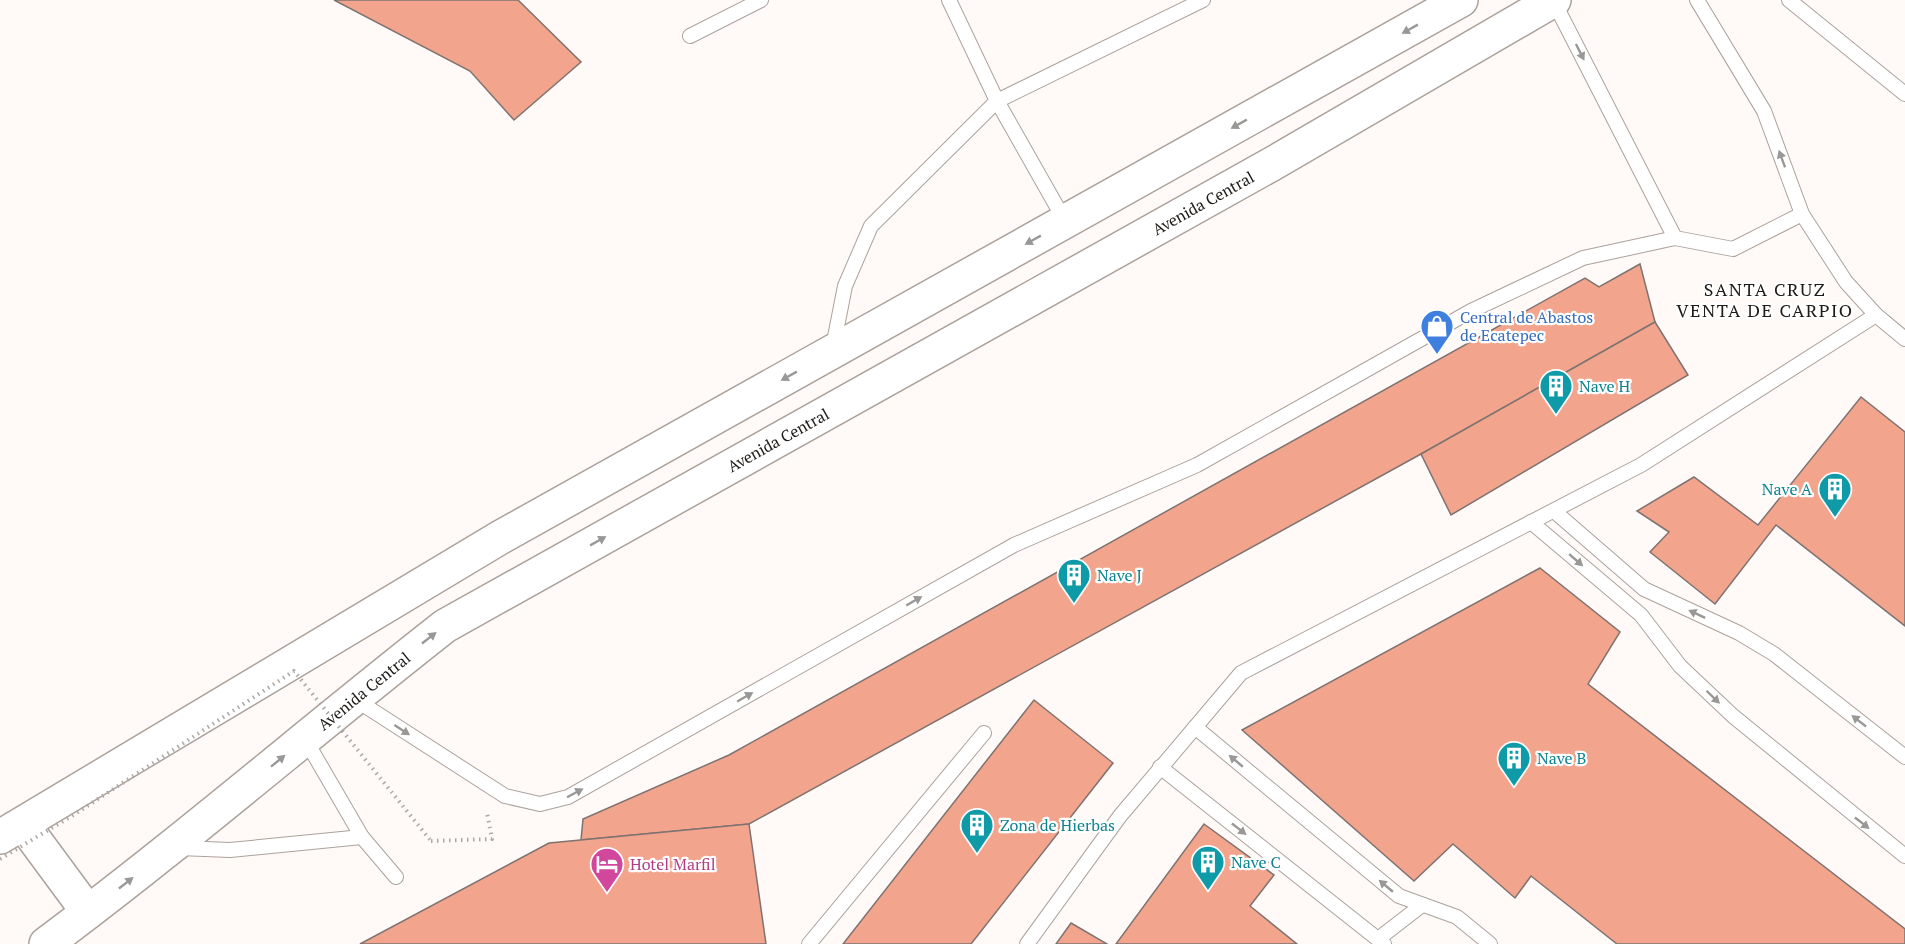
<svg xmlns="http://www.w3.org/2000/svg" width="1905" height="944" viewBox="0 0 1905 944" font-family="'PT Serif',serif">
<rect width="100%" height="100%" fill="#fffaf7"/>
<g fill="#f2a48d" stroke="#7e7370" stroke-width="1.5">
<path d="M334,0H518L581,62L514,120L470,71Z"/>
<path d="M1640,264L1655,322L1421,454L749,824L581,840L583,819L729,755L1585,278L1599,287Z"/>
<path d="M1655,322L1688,375L1451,515L1421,454Z"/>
<path d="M1861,397L1905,432V626L1776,525L1715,604L1650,552L1669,532L1637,511L1694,477L1758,525Z"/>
<path d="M1540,568L1620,632L1588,684L1905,929V944H1617L1531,876L1515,898L1453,844L1414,881L1242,730Z"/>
<path d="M1034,700L1113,763L971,944H843Z"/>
<path d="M749,824L766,944H360L549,843Z"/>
<path d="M1204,824L1274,875L1250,906L1297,944H1116Z"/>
<path d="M1071,923L1107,944H1056Z"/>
</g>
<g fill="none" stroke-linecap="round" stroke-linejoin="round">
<defs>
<g id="lane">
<path d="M949,0L997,101L1065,221"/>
<path d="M1553,0L1675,238"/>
<path d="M1697,0L1764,111L1802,214L1846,282L1876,315L1905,339"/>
<path d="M1789,0L1905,94"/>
<path d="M690,36L761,0"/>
<path d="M833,347L845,286L871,226L997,101L1203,0"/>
<path d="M1554,511L1644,589L1739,633L1774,654L1905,757"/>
<path d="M1531,522L1641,615L1680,666L1733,716L1905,856"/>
<path d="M353,698L505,796L540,804L568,797L1014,545L1197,465L1471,311L1583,258L1675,238L1733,249L1802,214"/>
<path d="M1195,727L1399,896L1457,917L1490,944"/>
<path d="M305,739L362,837L396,877"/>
<path d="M1160,767L1384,944"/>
<path d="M179,848L230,850L362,837"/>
<path d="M1378,939L1422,905"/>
<path d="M809,944L984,733"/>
<path d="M1027,944L1120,816L1241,673L1641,465L1876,315"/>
</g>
<g id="highway">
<path d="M23,824L88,912"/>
<path d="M0,837L501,537L1461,0"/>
<path d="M46,944C183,842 311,731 445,626L1272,164L1554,0"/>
</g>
</defs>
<use href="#lane" stroke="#aca29c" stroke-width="16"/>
<use href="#highway" stroke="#aca29c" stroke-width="36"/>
<path stroke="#aca8a5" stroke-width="4" stroke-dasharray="1.5 4.5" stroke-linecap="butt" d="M431,841L492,839L487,813"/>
<use href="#lane" stroke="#fff" stroke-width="14"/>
<use href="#highway" stroke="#fff" stroke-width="33"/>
<path stroke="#aca8a5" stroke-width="4" stroke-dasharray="1.5 4.5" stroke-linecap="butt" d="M0,859L75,814L294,671L431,841"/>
</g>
<defs><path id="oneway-solid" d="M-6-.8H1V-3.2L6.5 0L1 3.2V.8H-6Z" transform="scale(1.5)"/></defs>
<g fill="#999897">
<use href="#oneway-solid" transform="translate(1410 29) rotate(151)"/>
<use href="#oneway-solid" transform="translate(1580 52) rotate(63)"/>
<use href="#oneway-solid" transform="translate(1239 124) rotate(151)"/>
<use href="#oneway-solid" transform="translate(1782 159) rotate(-110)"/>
<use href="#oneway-solid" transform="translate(1033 240) rotate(151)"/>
<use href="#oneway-solid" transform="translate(789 376) rotate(151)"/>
<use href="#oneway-solid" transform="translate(598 541) rotate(-29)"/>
<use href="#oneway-solid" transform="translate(1576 560) rotate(41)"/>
<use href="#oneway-solid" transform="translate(914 601) rotate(-30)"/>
<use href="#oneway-solid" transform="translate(1697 614) rotate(-155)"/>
<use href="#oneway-solid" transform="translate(429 638) rotate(-38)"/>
<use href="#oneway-solid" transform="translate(745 697) rotate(-30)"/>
<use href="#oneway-solid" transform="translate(1713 697) rotate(44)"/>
<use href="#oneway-solid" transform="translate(1859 721) rotate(-142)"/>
<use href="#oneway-solid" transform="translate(402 730) rotate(33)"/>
<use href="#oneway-solid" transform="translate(278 761) rotate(-39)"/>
<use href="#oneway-solid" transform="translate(1236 761) rotate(-140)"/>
<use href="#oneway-solid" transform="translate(575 793) rotate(-28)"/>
<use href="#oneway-solid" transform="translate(1862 823) rotate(38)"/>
<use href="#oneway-solid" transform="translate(1239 829) rotate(38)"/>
<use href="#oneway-solid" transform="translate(126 883) rotate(-38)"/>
<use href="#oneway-solid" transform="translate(1386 886) rotate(-140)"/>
</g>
<defs>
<symbol id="shop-pin" viewBox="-11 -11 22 30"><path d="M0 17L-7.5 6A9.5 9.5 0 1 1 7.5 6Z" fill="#3f7fe0" stroke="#fff"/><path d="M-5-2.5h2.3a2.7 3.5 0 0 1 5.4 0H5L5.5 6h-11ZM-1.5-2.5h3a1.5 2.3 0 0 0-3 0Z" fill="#fff"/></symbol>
<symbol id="building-pin" viewBox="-11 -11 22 30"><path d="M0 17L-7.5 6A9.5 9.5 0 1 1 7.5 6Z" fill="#0f9aa8" stroke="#fff"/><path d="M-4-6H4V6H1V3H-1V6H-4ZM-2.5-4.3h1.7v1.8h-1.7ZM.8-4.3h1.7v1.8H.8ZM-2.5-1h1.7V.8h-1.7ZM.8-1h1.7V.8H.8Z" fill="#fff"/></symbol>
<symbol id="hotel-pin" viewBox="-11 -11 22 30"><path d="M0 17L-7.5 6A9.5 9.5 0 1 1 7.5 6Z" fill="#d1479c" stroke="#fff"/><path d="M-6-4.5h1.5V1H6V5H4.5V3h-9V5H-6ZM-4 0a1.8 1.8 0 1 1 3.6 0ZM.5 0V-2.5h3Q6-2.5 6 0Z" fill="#fff"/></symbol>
</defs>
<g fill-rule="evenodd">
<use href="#shop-pin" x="1418" y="307" width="38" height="52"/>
<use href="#building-pin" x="1537" y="367" width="38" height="52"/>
<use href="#building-pin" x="1816" y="470" width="38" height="52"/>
<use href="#building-pin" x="1055" y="556" width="38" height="52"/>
<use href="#building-pin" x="1495" y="739" width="38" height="52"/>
<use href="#building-pin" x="958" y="806" width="38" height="52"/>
<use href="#building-pin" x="1189" y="843" width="38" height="52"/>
<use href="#hotel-pin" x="588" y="845" width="38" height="52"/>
</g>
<g text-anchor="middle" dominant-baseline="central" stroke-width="4.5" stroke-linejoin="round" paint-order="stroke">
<g font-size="16" fill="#1d1a17" stroke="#fff">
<text transform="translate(1203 203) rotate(-29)">Avenida Central</text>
<text transform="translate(778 440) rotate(-29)">Avenida Central</text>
<text transform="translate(364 691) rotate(-39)">Avenida Central</text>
</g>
<g font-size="16" fill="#366cbe" stroke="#fff" text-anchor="start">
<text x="1460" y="317">Central de Abastos<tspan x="1460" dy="18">de Ecatepec</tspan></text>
</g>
<g font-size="16" fill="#0d838f" stroke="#fff" text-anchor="start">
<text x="1579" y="386">Nave H</text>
<text x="1812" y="489" text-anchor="end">Nave A</text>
<text x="1097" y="575">Nave J</text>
<text x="1537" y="758">Nave B</text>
<text x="1000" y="825">Zona de Hierbas</text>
<text x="1231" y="862">Nave C</text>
</g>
<g font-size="16" fill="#b23c85" stroke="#fff" text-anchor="start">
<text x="630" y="864">Hotel Marfil</text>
</g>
<g font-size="18" letter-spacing="1.5" fill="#1d1a17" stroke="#fff">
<text x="1765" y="289">SANTA CRUZ<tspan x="1765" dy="21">VENTA DE CARPIO</tspan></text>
</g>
</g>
</svg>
